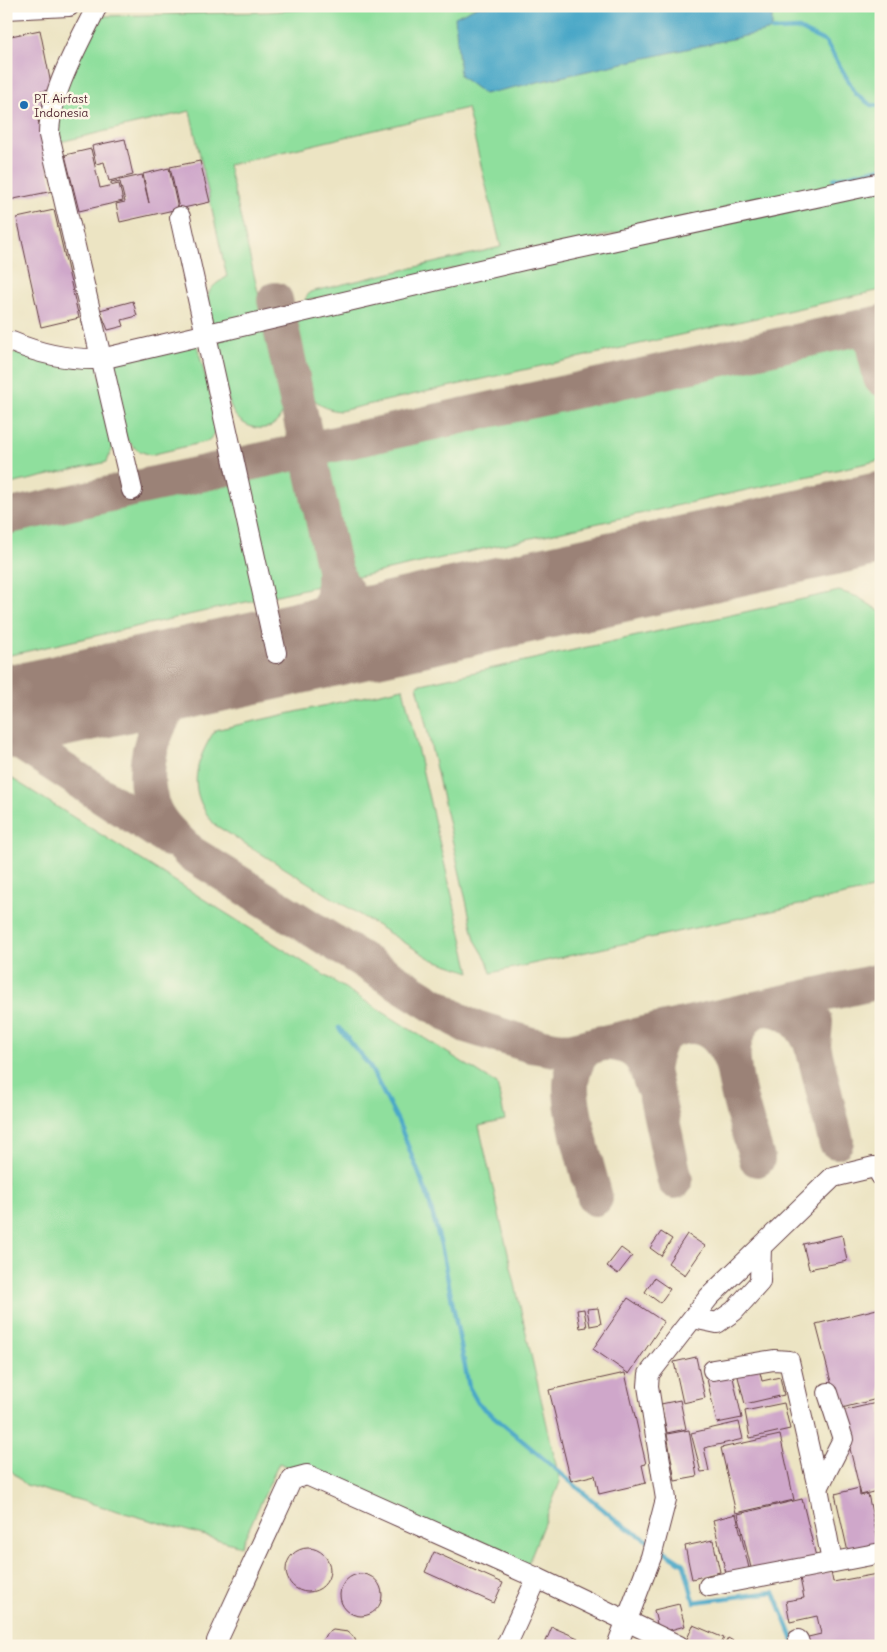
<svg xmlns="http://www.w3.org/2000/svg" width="887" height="1652" viewBox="0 0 887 1652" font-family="Delius,sans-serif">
<rect width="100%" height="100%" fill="#fcf5e5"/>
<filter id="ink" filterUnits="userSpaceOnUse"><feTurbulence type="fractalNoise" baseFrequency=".02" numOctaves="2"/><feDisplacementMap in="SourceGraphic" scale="10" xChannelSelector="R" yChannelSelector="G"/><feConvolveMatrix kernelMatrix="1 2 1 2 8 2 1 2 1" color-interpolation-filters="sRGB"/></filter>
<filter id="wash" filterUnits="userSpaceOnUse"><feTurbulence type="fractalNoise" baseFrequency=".0096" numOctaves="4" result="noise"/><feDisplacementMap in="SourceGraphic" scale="20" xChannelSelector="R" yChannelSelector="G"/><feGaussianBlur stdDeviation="1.12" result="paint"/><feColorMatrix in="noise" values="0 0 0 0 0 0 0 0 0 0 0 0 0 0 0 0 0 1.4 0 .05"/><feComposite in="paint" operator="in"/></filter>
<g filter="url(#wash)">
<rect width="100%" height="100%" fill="#ece4c3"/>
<g fill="#8fdf9d" stroke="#6c7f64">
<path d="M344,6H881V176L304,301L310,292L501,247L467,108L228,165L263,313L212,325C207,299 201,291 227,277L190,111L60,142C59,135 58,126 59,119C62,87 85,41 104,16L268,12Z"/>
<path d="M881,186V290L340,411C329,410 322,407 314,399L295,317Z"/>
<path d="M881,323V460L339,581L334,571L335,582L6,656V517Z"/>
<path d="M262,325L283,411C280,420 274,427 264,428C251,430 237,421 232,410C225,393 220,356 216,336Z"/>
<path d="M196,341L215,414V431L209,441L150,455L137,450L126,439L106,364Z"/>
<path d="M15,352L97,364L116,439L107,462L6,485V360Z"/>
<path d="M839,591L858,597L881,612V887L491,973L487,960L475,940L417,685Z"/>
<path d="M403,688L470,972L431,959L215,825C187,792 193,765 215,730Z"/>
<path d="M8,776L497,1084L505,1120L479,1126L560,1482L526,1569L279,1463L241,1546L26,1485L6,1466V777Z"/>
</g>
<path fill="#48a7c7" stroke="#496379" d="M478,6H772V30L484,94L460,76L455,17Z"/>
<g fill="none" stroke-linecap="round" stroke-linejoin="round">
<g stroke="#48a7c7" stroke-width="4.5">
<path d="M772,30L799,29L826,42L856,94L871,105L881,106"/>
<path d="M834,179L881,168"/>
<path d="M339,1028L369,1065L398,1121L427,1194L441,1245L469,1387L478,1403L618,1522L650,1542"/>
<path d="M658,1547L684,1564L694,1602L774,1592L793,1639"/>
</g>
<g stroke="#9b8277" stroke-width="36">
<path d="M275,300L334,569"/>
<path d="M869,326L881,378"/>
<path d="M6,517L881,323"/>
<path d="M814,532L848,535L881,547"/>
<path d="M286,651C322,633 336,609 334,569C348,604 367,617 403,624"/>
<path d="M244,660C224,669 203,676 186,690C154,716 138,768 153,808C160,826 177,839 189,852L466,1025L531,1045L568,1051L881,981"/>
<path d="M6,680L31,692L75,698"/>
<path d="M6,733L169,839"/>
<path d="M815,1022L813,1047L836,1141"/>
<path d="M757,1159C749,1129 730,1077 733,1048C734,1038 739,1028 744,1020C751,1010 763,1007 774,1009C795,1014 805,1029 813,1047"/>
<path d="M675,1181L651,1070C653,1060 655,1046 662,1037C668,1031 676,1028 683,1027C710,1021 726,1044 733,1066"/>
<path d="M595,1198C588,1170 566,1102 572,1077C573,1070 577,1058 583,1052C597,1038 626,1041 639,1055C647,1064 649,1076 653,1087"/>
</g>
<path stroke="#9b8277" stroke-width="92" d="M6,713L881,518"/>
</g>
<g id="blocks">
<g fill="#cfa7ca">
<path d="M40,30L52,89L40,92L46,118L38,120L53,191L9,200L6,187V37Z"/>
<path d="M125,139L133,175L109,181L104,162L96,164L92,146Z"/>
<path d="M91,149L100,188L119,184L123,201L79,211L65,155Z"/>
<path d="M200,161L210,202L179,209L170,167Z"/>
<path d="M169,168L178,209L120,222L116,204L125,202L120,182L111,184V182L142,175L149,203L143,174Z"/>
<path d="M54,210L79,318L41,327L17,218Z"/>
<path d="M133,301L137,316L122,320L124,326L108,330L100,310Z"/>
<path d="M661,1232L672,1239L661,1256L650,1248Z"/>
<path d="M687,1234L705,1246L685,1275L668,1263Z"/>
<path d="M842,1235L847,1261L809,1269L803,1244Z"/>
<path d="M621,1248L632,1256L618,1274L607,1266Z"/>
<path d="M654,1278L670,1289L660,1303L645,1292Z"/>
<path d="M628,1298L664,1322L629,1374L593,1349Z"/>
<path d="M598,1308L601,1324L590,1326L587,1309Z"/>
<path d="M881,1308V1398L838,1409L816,1324Z"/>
<path d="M584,1309L587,1327L580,1328L577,1310Z"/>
<path d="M696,1357L705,1398L683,1403L674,1362Z"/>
<path d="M758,1364L762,1381L780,1377L784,1395L745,1404L736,1369Z"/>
<path d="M625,1373L646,1464L642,1465L646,1483L599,1494L595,1475L571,1481L549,1390Z"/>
<path d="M732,1373L742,1418L717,1423L707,1379Z"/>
<path d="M680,1400L686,1429L667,1433L661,1404Z"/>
<path d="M881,1402V1490L861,1495L841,1411Z"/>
<path d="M784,1403L790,1429L750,1438L745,1411Z"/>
<path d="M739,1422L743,1439L704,1448L709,1471L701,1472L691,1433Z"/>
<path d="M689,1430L697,1477L675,1481L667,1434Z"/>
<path d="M780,1435L794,1500L736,1513L721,1448Z"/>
<path d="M859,1488L860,1496L868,1494L879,1546L848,1552L835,1494Z"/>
<path d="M802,1499L817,1561L753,1576L738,1514Z"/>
<path d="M736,1514L749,1568L726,1573L713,1520Z"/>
<path d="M713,1540L720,1572L692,1579L685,1546Z"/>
<circle cx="308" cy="1570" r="22"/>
<path d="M434,1552L503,1583L494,1603L425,1572Z"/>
<path d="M831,1572L833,1582L877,1574L881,1595V1646H806L804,1638L821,1634L817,1616L790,1622L786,1601L804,1598L800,1578Z"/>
<circle cx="361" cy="1595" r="21"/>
<path d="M679,1604L685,1626L659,1633L654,1610Z"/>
<path d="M693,1625L724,1638L720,1646H684Z"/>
<path d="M552,1627L578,1638L575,1646H544Z"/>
<path d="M333,1630L348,1632L354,1637L358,1646H319L326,1634Z"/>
<path d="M728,1638L742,1646H724Z"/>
</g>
</g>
</g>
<g filter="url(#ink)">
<use href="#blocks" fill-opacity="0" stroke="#623d42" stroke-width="1"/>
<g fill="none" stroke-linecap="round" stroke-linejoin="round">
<defs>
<g id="minor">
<path d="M97,6C79,43 49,94 49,135L132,490"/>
<path d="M6,9L69,6"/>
<path d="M180,217L276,653"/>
<path d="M12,342C40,354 70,360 101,359L523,260L881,183"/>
<path d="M693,1318L717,1323L734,1311L760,1282L761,1247"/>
<path d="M713,1370L774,1360L789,1361L818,1488L832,1562"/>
<path d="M818,1488L843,1439L828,1393"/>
<path d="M709,1586L881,1553"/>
<path d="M798,1640L800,1646"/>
<path d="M217,1646V1641L292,1479L307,1475L537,1578"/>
<path d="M506,1646L537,1578L679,1646"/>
<path d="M617,1646L651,1557L666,1499L648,1386L649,1374L709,1297L833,1177L874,1167H877L881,1176"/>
</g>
</defs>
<use href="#minor" stroke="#623d42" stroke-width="22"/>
<use href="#minor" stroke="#fff" stroke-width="20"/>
</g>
</g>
<circle fill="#1f6fb2" stroke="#fcf5e5" stroke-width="2" cx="24" cy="105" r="5"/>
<g text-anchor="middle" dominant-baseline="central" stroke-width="5" stroke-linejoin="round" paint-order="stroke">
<g font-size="12" fill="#4a1f2b" stroke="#fcf5e5" text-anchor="start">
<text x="34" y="98">PT. Airfast<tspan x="34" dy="14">Indonesia</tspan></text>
</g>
</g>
<rect width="887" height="1652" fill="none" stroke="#fcf5e5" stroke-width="25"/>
</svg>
